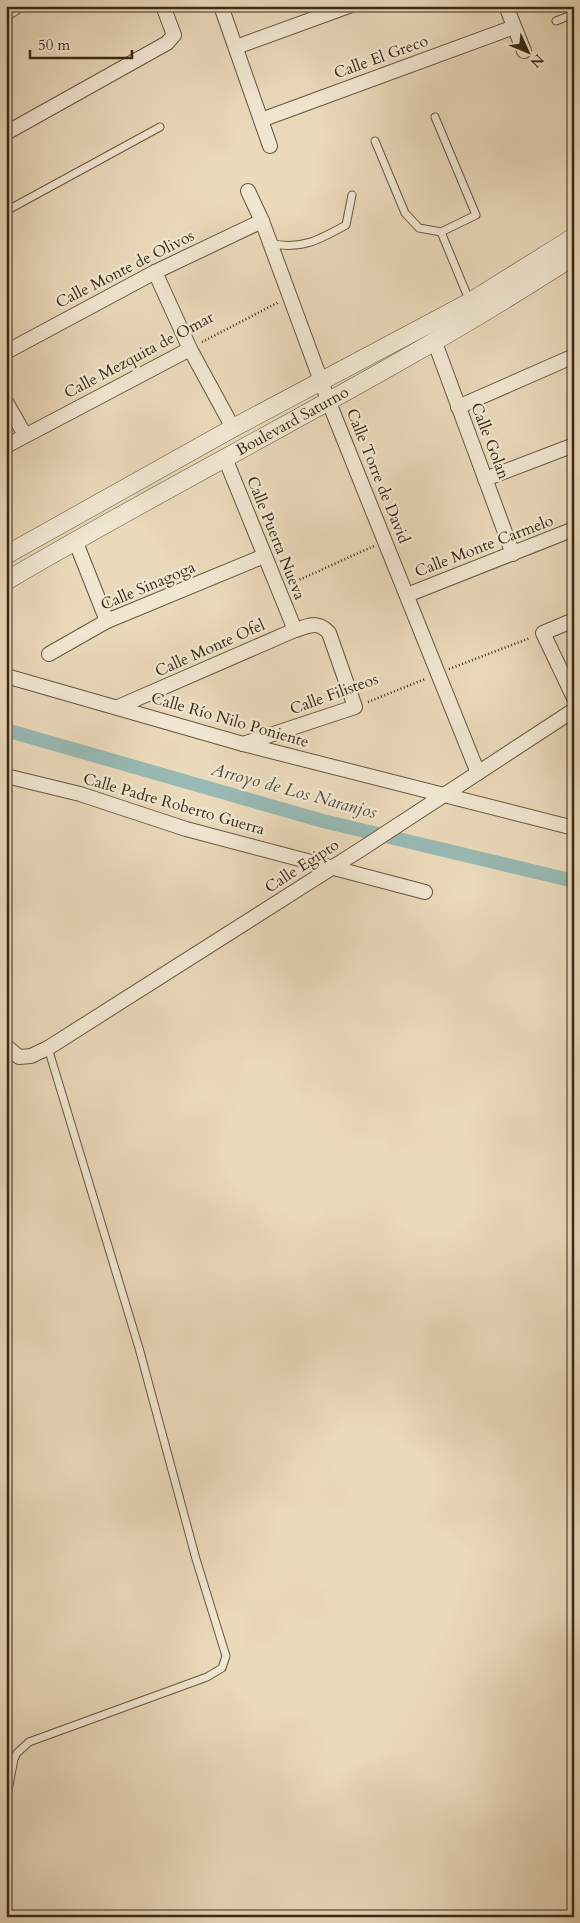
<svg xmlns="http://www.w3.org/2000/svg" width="580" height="1923" viewBox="0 0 580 1923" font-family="Cardo,serif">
<rect width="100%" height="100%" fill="#ead9ba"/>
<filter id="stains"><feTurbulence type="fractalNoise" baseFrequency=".004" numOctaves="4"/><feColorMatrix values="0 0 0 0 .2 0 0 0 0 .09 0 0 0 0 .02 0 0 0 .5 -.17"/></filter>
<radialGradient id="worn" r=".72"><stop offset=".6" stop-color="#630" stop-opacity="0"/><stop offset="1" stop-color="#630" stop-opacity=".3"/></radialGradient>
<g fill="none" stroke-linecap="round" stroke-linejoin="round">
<path stroke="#98b9b4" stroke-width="14" d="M6,730L323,821L574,881"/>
<defs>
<g id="service">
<path d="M556,21L574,14"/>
<path d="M435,117L476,215L441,232L470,302"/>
<path d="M375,141L405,213L419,228L441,232"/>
<path d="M6,211L160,127"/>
<path d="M270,243C300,251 321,239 346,225L352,195"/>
<path d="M6,1801L14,1759L17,1753L29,1742L207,1677L222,1668L226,1656L196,1559L139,1348L48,1048"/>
</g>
<g id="minor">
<path d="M221,6L270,146"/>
<path d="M506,6L524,51"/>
<path d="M6,13L17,6"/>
<path d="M236,47L349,6"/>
<path d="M261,120L514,27"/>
<path d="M6,133L167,43L174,35L163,6"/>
<path d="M248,191L262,221L328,400L478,773"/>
<path d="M155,272L190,349L233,428"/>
<path d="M434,340L513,554"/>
<path d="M6,352L155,272L262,221"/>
<path d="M6,402L25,435"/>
<path d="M458,407L574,356"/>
<path d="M6,446L190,349"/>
<path d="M225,458L295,630"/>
<path d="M485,479L574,445"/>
<path d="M75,540L107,621"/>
<path d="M407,595L574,529"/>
<path d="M574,620L543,633L574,698"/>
<path d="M49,654L107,621L264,556"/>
<path d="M6,676L243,744L574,828"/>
<path d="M118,707L295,630C309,626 318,620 329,633L355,707L243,744"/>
<path d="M6,776L80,794L186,829L425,892"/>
<path d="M6,1046L19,1057L31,1056L48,1048L363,848L574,710"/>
</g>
<g id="tertiary">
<path d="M6,555L233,428L470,302L574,237"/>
<path id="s1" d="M6,581C194,470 391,375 574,256"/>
</g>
</defs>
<use href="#service" stroke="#65553e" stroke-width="9"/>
<use href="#minor" stroke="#65553e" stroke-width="16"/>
<use href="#tertiary" stroke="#65553e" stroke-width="19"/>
<g stroke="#392914" stroke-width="2.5" stroke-dasharray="1 2.5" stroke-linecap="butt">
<path d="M202,342L279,302"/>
<path d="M290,584L374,546"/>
<path d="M449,669L530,638"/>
<path d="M368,702L425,679"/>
</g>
<use href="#service" stroke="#f1e6d2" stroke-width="7"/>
<use href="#minor" stroke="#f1e6d2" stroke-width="14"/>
<use href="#tertiary" stroke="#f1e6d2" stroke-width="18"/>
</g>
<g text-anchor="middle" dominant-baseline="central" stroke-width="4.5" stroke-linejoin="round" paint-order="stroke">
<g font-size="16" fill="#392914" stroke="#f1e6d2">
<text transform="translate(381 57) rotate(-20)">Calle El Greco</text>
<text transform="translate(125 269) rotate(-27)">Calle Monte de Olivos</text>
<text transform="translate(139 355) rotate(-28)">Calle Mezquita de Omar</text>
<text stroke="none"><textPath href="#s1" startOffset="328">Boulevard Saturno</textPath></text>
<text transform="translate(490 441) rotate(69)">Calle Golan</text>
<text transform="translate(378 476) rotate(68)">Calle Torre de David</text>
<text transform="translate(276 538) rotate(68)">Calle Puerta Nueva</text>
<text transform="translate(484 546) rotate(-21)">Calle Monte Carmelo</text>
<text transform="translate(148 586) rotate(-23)">Calle Sinagoga</text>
<text transform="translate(210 648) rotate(-24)">Calle Monte Ofel</text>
<text transform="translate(334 694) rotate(-20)">Calle Filisteos</text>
<text transform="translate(230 720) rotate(16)">Calle Río Nilo Poniente</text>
<text transform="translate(174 804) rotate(16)">Calle Padre Roberto Guerra</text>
<text transform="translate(302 866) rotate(-33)">Calle Egipto</text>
</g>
<g font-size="18" font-style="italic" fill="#514d3c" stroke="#f1e6d2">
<text transform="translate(294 791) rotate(15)">Arroyo de Los Naranjos</text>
</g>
</g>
<rect width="580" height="1923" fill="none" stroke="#ead9ba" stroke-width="25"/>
<rect x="8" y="8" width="565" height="1908" fill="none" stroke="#392914" stroke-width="2.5"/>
<rect x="12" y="12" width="555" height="1898" fill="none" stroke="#392914"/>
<g transform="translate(528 52) rotate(134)" stroke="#f1e6d2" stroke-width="4" paint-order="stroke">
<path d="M0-4L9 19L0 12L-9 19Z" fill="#392914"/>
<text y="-8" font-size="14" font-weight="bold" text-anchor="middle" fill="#392914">N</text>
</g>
<path d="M30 50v8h102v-8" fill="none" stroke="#392914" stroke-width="2.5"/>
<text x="38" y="50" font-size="15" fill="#392914" stroke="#f1e6d2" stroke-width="4" paint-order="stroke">50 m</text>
<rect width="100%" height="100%" filter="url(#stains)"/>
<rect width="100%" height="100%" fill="url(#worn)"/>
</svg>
